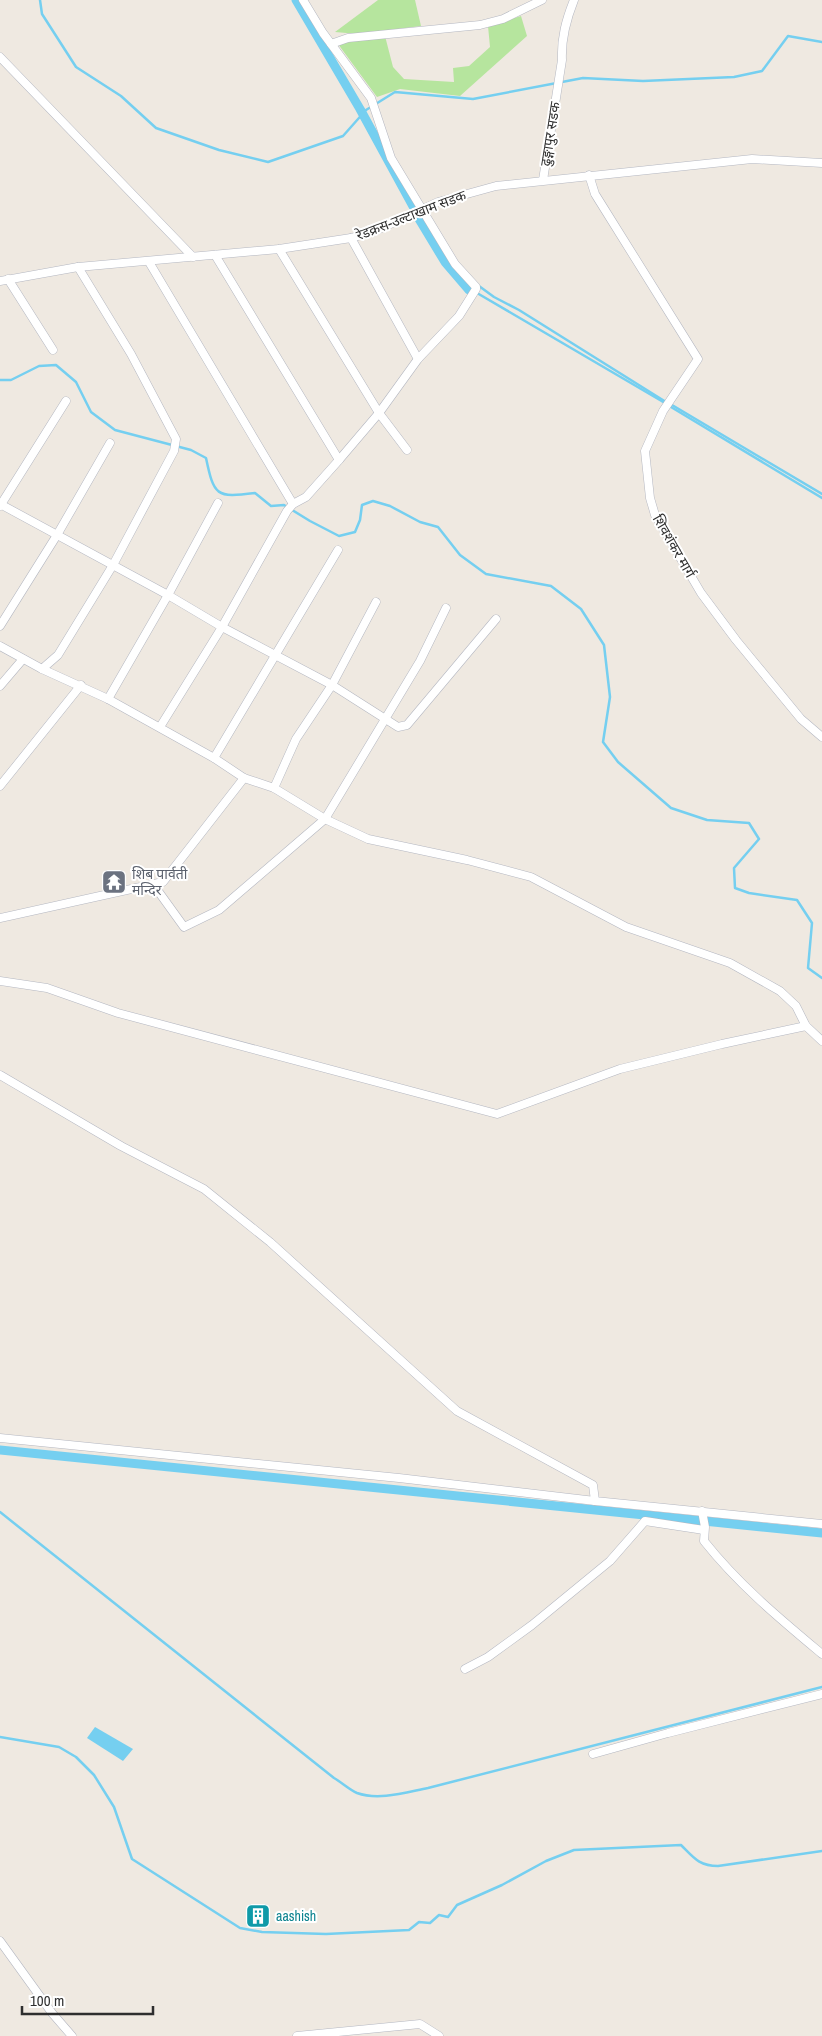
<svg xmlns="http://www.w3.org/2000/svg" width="822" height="2036" viewBox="0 0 822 2036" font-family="'Archivo Narrow','Noto Sans Devanagari',sans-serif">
<rect width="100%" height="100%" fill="#efe9e1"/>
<g fill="#b6e59e">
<path d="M378,0H415L421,26L358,34L335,32Z"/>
<path d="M521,16L527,36L460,96L400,89L377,97L338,44L385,36L393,67L404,79L454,82L453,68L469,66L490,47L488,26Z"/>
</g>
<path fill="#75cff0" d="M95,1727L133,1749L123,1761L87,1738Z"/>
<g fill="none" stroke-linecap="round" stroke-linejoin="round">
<g stroke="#75cff0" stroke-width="2.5">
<path d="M40,0L42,14L76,67L121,96L156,128L219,150L268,162L343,136L366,110L395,92L473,99L583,78L643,81L734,77L762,71L788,36L822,42"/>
<path d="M479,286L494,297L519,310L666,402"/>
<path d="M477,293L665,403"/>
<path d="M0,380H11L39,366L56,365L76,382L91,412L115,430L191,450L206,458C214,496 216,498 255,493L271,506L284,505L310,521L339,536L355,532L360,520L362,505L373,501L390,506L420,522L438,527L460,555L486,574L551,586L581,609L604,645L610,697L603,742L618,762L671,808L707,820L749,823L759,839L734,868L735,888L749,893L797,900L812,923L808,968L822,978"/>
<path d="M672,405L822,494"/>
<path d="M671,407L822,498"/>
<path d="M0,1512L334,1778C341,1782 350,1790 357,1793C379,1801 407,1792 428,1788L822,1687"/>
<path d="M0,1737L59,1747L76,1757L94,1775L114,1807L132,1859L240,1928L262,1932L326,1934L409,1930L419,1922L430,1923L439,1915L448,1917L457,1905L502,1885L546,1861L574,1850L681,1845C694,1858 699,1866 718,1866L822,1851"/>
</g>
<g stroke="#75cff0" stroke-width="9">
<path d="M296,0L360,109L414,208"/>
<path d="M419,219L445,262L469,290"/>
<path d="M0,1450C274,1479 548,1503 822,1533"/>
</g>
<defs>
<g id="street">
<path d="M331,44L348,38L480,25L503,19L542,0"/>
<path d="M0,57L193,257"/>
<path d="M589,175L595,194L698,359L663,411L645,451L650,498L655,515L701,593L736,640L801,719L822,737"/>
<path d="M543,180L562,60C561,38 566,20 574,0"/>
<path d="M351,238L418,359"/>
<path d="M279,249L379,413L407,450"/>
<path d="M215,255L339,460"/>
<path d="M149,262L293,504"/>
<path d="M8,279L53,350"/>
<path d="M0,281L78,267L279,249L351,238L375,231L438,202L496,186L752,159L822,163"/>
<path d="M0,504L168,595L222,627L332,685L398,727L407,725L496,619"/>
<path d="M0,506L66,401"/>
<path d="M0,626L57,535L110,443"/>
<path d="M0,646L42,669L108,699L214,758L244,778L274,788L325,819L368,839L467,860L531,877L626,927L730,963L780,991L796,1006L806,1026L822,1041"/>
<path d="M42,669L58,655L113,565L174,451L176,439L131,354L78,267"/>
<path d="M0,686L23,659"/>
<path d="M108,699L168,595L218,503"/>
<path d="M160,727L222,627L287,511L293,504L306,497L339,460L379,413L418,359L459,316L476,289V287L455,264L391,158L371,98L323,33L303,0"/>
<path d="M214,758L338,550"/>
<path d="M0,786L81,685"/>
<path d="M274,788L296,739L332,685L376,602"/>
<path d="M153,884L184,927L219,910L325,819L420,661L446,608"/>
<path d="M0,918L163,882L244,778"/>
<path d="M0,981L47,988L118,1013L497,1114L620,1069L722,1044L806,1026"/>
<path d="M0,1075L121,1146L204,1189L270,1242L457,1411L593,1485L595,1501L822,1524"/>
<path d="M0,1438L399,1478L595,1501"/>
<path d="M702,1511L705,1527L704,1541C739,1585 779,1618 822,1654"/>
<path d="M465,1669L488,1657L532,1625L610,1561L645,1521L704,1530"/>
<path d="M593,1754L668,1733L822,1694"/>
<path d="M0,1941L52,2013L72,2036"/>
<path d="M297,2036L420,2024L439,2036"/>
</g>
</defs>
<use href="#street" stroke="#b4b7c1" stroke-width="9"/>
<use href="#street" stroke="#fff" stroke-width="8"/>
</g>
<defs>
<symbol id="temple-square" viewBox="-11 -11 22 22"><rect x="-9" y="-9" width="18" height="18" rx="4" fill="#6b7280" stroke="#fff"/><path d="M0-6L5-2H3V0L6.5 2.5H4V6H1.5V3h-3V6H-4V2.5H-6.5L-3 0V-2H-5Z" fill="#fff"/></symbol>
<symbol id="building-square" viewBox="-11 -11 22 22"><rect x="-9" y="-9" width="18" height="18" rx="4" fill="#0f9aa8" stroke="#fff"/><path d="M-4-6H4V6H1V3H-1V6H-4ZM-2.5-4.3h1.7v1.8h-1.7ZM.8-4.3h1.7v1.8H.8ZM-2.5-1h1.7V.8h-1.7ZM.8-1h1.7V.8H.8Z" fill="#fff"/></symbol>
</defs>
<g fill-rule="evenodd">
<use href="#temple-square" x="100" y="868" width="28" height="28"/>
<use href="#building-square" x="244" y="1902" width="28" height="28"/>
</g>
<g text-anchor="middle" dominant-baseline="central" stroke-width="4" stroke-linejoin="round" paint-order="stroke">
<g font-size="14" fill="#2e2e2e" stroke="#fff">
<text transform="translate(550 134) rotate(-81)">ढुङ्गापुर सडक</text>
<text transform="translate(411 215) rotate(-21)">रेडक्रस-उल्टाखाम सडक</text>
<text transform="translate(674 546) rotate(60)">शिवशंकर मार्ग</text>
</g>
<g font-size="14" fill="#5b616d" stroke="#fff" text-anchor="start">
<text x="132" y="874">शिब पार्वती<tspan x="132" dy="16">मन्दिर</tspan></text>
</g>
<g font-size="14" fill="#0d838f" stroke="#fff" text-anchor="start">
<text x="276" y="1916">aashish</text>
</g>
</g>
<path d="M22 2006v8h131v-8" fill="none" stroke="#2e2e2e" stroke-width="2.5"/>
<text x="30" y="2006" font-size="15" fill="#2e2e2e" stroke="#ffffff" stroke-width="4" paint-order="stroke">100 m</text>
</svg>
